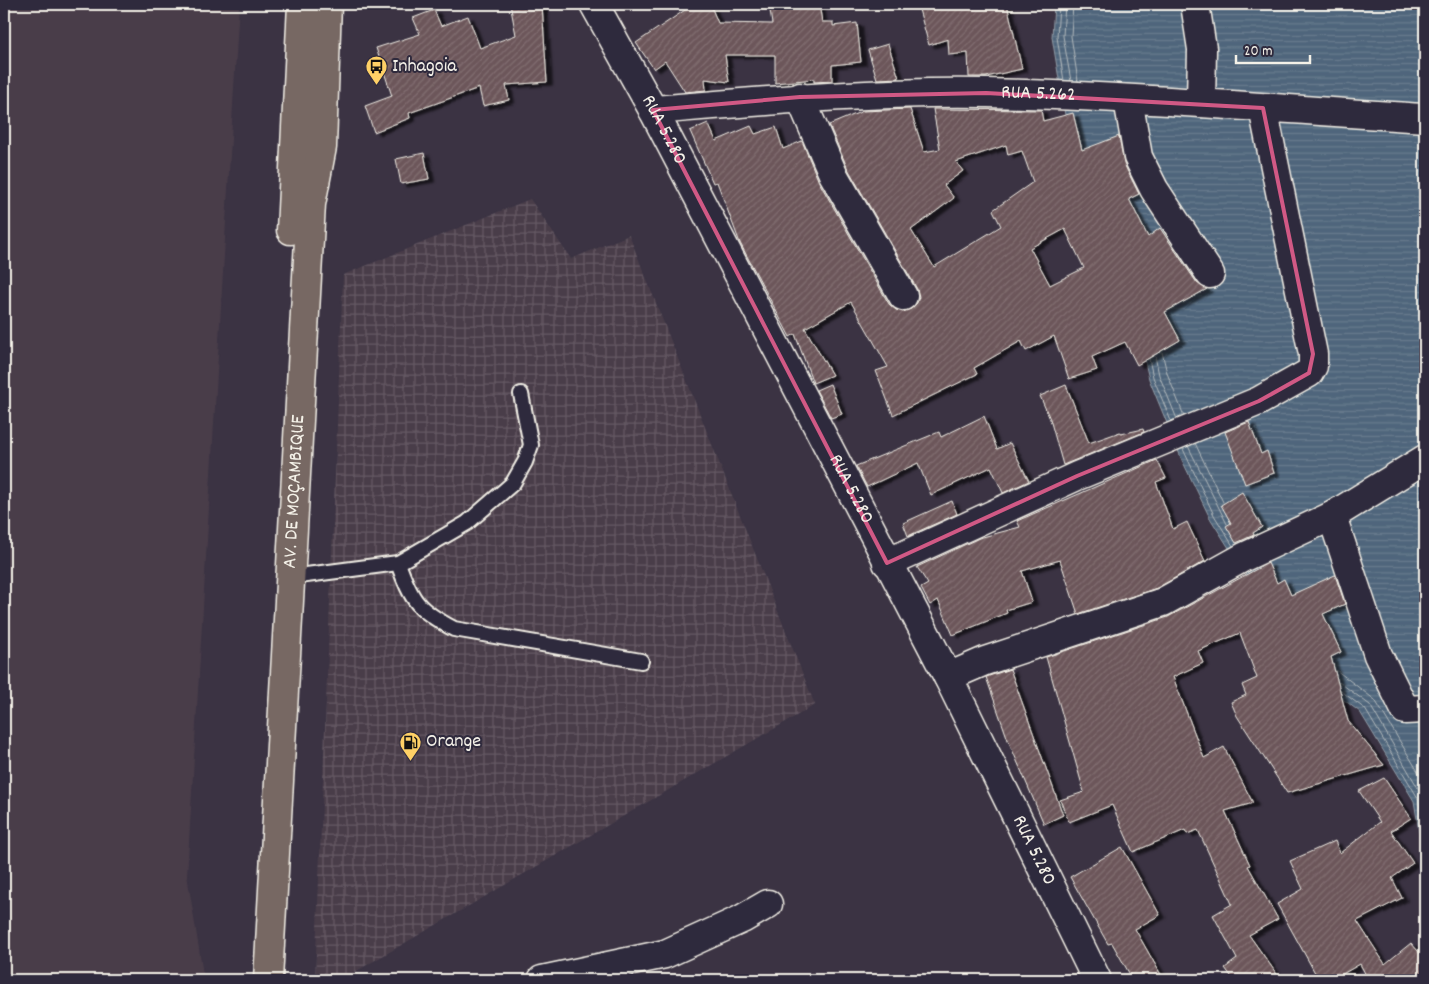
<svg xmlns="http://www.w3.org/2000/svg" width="1429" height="984" viewBox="0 0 1429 984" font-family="Dekko,sans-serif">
<defs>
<pattern id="industrial-grid" width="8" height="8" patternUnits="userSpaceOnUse" patternTransform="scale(1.25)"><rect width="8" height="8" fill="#4a3e4a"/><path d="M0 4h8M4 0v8" fill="none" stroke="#655a64"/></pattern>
<pattern id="water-rules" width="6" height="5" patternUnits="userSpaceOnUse" patternTransform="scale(1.25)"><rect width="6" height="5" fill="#4f657b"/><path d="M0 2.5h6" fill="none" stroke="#697c8e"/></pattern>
<pattern id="building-hatch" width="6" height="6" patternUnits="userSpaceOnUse" patternTransform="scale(1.25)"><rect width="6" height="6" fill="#6c565a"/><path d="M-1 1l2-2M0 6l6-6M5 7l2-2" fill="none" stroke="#826f72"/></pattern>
<filter id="shadow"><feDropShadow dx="5.5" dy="3" stdDeviation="1" flood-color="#0009"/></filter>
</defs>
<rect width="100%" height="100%" fill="#3b3343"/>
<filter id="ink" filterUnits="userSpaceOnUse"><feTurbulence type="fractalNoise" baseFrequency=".02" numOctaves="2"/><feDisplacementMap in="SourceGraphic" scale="10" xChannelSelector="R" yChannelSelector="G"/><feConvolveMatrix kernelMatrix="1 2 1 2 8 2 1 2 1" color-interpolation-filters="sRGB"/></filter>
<g filter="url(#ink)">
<path fill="#4a3e4a" d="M4,4H239L187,875L204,980H4Z"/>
<path fill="url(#industrial-grid)" d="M530,199L571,259L629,235L815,705L341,980H315L343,275Z"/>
<path fill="url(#water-rules)" stroke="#919da7" d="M1054,4H1425V867L1414,801L1360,712L1308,673L1210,518L1182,460L1149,379L1115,237L1067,127L1052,37Z"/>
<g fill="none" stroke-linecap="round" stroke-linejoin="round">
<g stroke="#b2b9bc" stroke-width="1">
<path d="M1059,4L1057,37L1064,81"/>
<path d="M1065,4L1063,36L1071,81"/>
<path d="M1073,4L1071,36L1078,81"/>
<path d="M1162,352L1167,373L1184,416"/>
<path d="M1155,356L1159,375L1177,419"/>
<path d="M1149,359L1153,377L1171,421"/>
<path d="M1195,443L1223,502"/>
<path d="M1188,446L1227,524"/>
<path d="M1183,449L1214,515L1233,546"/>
<path d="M1336,670L1375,700L1425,783"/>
<path d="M1339,682L1370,705L1425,800"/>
<path d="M1341,691L1365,709L1418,798L1425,837"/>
</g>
</g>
<g fill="url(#building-hatch)" stroke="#f4f1e8" fill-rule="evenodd" filter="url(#shadow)">
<path d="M510,4H542L547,82L506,85L509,100L483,106L479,88L409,113L410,118L374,132L365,106L392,96L376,48L420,34L413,18L434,10L441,26L468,16L480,48L516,35Z"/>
<path d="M694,4H710L718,23L772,24L769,4H819L822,22H833V26L857,23L861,62L832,65V81L814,82V79L775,83V55H725L729,82L705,79L706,90L685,92L665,61L654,69L636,43Z"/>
<path d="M929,4H1007L1022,69L986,77H969L968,53L949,55L948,39L929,45L918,6Z"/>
<path d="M888,44L899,78L877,79L868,50Z"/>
<path d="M910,109L924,152L940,149L933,109L1041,110L1043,121L1073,113L1082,150L1119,136L1124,164L1139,194L1129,199L1148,237L1160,228L1197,283L1207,289L1165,312L1180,340L1137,365L1125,342L1092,357L1097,370L1069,379L1054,336L1026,351L1021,341L974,368L977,374L893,415L876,371L888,367L851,302L805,328L832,375L813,383L795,334L790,337L740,243L717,182L713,183L690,131L708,123L716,141L751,126L755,134L776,127L783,149L802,141L819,182L889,304L896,310L903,312L911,309L917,303L919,297L917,289L847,167L829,125L863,111ZM1006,145L1008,155L1022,151L1033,182L993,210L1001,226L934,267L911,230L954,198L944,185L963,171L956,162ZM1065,229L1084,268L1050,285L1030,248Z"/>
<path d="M424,153L429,179L401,184L396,159Z"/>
<path d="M830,384L842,414L831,418L816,390Z"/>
<path d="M1066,385L1089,443L1120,432L1121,434L1143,429L1144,432L1063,465L1050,419L1040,396Z"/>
<path d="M984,416L997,449L1010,443L1029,481L1003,493L991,467L931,495L918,463L867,487L856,466L939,432L941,437Z"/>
<path d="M1249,422L1261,454L1267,451L1274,473L1245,484L1225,432Z"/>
<path d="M1157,460L1166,478L1156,482L1173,529L1187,522L1205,561L1157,588L1078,614L1060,560L1022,571L1032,602L1006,610L1007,613L953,635L938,600L930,605L921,588L928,584L917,567L979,538L1020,527L1017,521Z"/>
<path d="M1242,492L1262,527L1253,533L1254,535L1236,543L1226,526L1231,523L1221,505Z"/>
<path d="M952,501L957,514L908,536L903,523Z"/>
<path d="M1268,563L1277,583L1284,579L1291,595L1335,575L1345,604L1323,614L1341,652L1331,657L1348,721L1384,765L1287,793L1237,716L1231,702L1246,695L1242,685L1257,678L1240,633L1198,651L1203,663L1173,677L1204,758L1224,747L1253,803L1225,811L1250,865L1248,866L1278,919L1249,935L1281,980H1234L1225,968L1237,959L1213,915L1232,904L1198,830L1187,834L1185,830L1133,852L1112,805L1069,822L1060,800L1084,792L1046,657L1168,617Z"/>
<path d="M1010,669L1063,815L1044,824L1008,740L986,677Z"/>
<path d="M1384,778L1411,818L1391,831L1413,863L1392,878L1402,898L1357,921L1385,964L1411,943L1425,959V980H1366L1368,979L1360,964L1332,980H1319L1277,904L1303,889L1290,861L1335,841L1340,853L1380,822L1359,791Z"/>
<path d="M1122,847L1160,915L1135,929L1164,980H1133L1112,943L1108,944L1070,877Z"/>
</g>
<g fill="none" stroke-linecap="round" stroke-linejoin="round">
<defs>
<g id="service">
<path d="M398,563C412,602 418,610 454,629L641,661"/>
<path d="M291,577L398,563L467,523L513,483L525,462L531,445L521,394"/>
</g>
<g id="minor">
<path id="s1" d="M594,4L653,110L948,677L1097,980"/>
<path d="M1195,4L1202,49L1201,103"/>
<path d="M800,97L833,174L903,296"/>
<path d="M1128,99L1138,157L1154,189L1210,274"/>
<path id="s2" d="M653,110C764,101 875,91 987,93C1133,96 1279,109 1425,118"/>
<path d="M1332,516L1378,655L1405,710L1425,709"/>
<path d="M887,563L1077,476L1259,401L1309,373L1313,366V354L1263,108"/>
<path d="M948,677L985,661L1163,602L1244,557L1332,516L1425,459"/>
<path d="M542,980L665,954L742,919L768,904"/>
</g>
<g id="trunk">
<path d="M291,230L302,4"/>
<path id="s3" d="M268,980L311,204L322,147L327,4"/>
</g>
</defs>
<use href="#service" stroke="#f4f1e8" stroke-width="18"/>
<use href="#minor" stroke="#f4f1e8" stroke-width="31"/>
<use href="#trunk" stroke="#f4f1e8" stroke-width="31"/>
<use href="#service" stroke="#2f2a3d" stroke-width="14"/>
<use href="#minor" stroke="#2f2a3d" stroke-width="28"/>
<use href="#trunk" stroke="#776864" stroke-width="28"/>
</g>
</g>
<path fill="none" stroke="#d15985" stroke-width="4" stroke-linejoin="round" d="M986,93L1263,108L1313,354L1309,373L1259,401L1077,476L887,563L653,110L800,97Z"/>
<defs>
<symbol id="bus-pin" viewBox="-11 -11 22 30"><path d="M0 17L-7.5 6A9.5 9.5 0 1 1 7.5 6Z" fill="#ffd166" stroke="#2f2a3d"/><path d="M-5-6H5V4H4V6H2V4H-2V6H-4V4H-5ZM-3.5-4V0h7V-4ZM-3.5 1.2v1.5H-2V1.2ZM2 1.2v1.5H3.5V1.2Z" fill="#111"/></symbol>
<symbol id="fuel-pin" viewBox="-11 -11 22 30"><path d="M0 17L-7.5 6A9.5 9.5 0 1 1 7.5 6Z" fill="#ffd166" stroke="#2f2a3d"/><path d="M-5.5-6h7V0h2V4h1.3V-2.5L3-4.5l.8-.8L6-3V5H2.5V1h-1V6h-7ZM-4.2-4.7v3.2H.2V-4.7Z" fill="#111"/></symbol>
</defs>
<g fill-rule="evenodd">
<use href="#bus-pin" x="364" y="54" width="25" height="34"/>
<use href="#fuel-pin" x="398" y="730" width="25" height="34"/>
</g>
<g text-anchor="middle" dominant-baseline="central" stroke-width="4" stroke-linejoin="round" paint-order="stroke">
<g font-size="20" fill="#f4f1e8" stroke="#2f2a3d" text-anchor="start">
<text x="392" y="67">Inhagoia</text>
<text x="426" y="742">Orange</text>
</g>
<g font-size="20" fill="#f4f1e8" stroke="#2f2a3d">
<text stroke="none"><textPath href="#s2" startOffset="386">RUA 5.262</textPath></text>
<text stroke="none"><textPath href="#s1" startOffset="144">RUA 5.280</textPath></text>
<text stroke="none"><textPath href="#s1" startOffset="549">RUA 5.280</textPath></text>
<text stroke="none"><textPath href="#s3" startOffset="489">AV. DE MOÇAMBIQUE</textPath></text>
<text stroke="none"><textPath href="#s1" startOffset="954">RUA 5.280</textPath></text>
</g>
</g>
<rect width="1429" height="984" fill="none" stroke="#2f2a3d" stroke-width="20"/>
<rect x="10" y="10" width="1409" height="964" fill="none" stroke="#f4f1e8" stroke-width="2" filter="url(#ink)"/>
<path d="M1236 55v8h74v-8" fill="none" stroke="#f4f1e8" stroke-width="2.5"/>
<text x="1244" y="55" font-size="15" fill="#f4f1e8" stroke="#2f2a3d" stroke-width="4" paint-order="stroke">20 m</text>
</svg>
